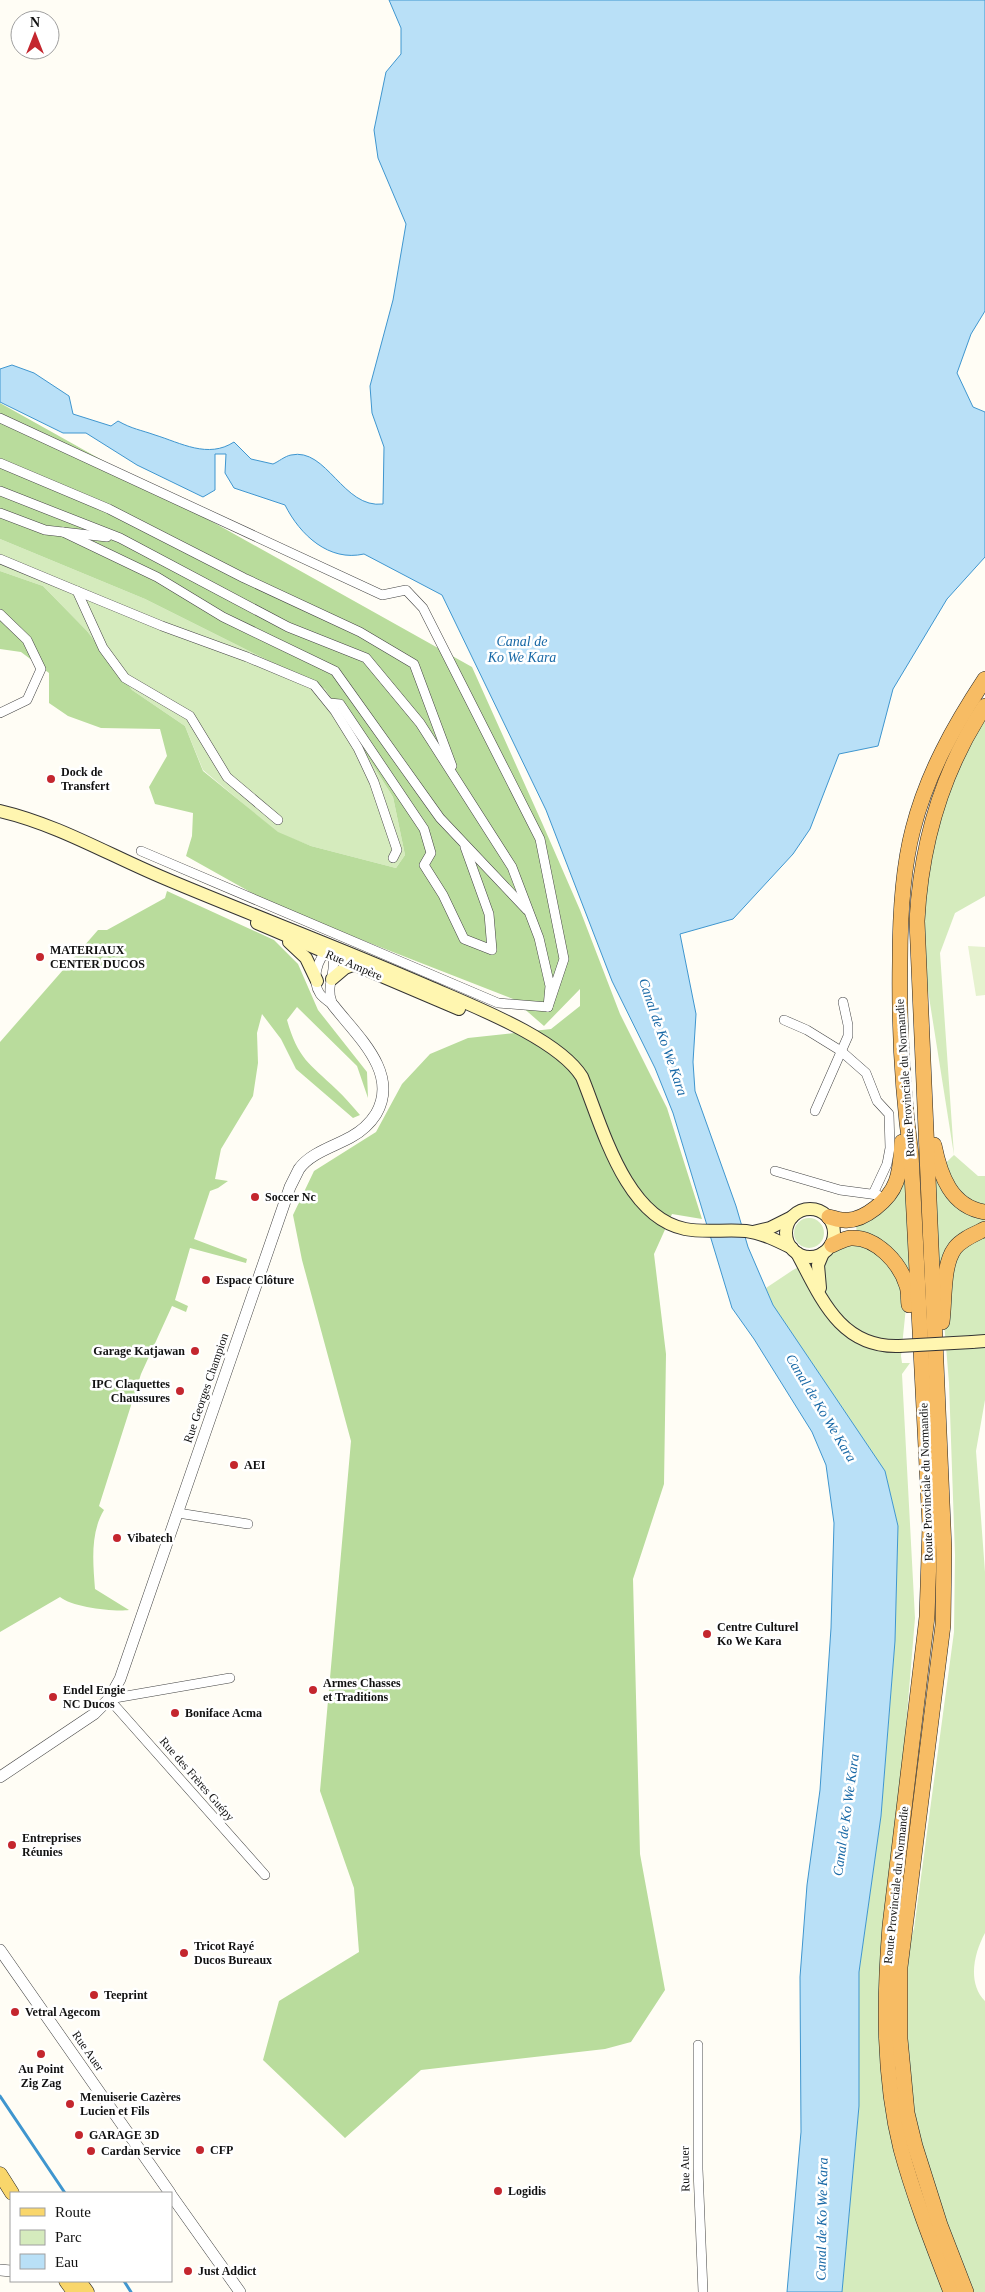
<svg xmlns="http://www.w3.org/2000/svg" width="985" height="2292" viewBox="0 0 985 2292" font-family="'Times New Roman',serif">
<rect width="100%" height="100%" fill="#fffdf5"/>
<g fill="#d5ebbd">
<path d="M0,539L145,599L325,689L393,797L405,855L396,868L311,846L278,833L203,770L185,726L132,690L87,631L43,586L0,571Z"/>
<path d="M985,706V896L955,913L940,953L954,1155L978,1176H985V1400L976,1451L985,1572V1933C974,1953 967,1983 985,2001V2292H966L915,2146L900,1967L914,1929L954,1632L955,1555L949,1383L932,1176L954,1155L917,921L931,827Z"/>
<path d="M905,1164L910,1268L901,1356L902,1363H910L902,1374L915,1618L886,1967V2003L951,2292H842L859,2106V1972L881,1816L895,1641L898,1526L885,1471L773,1305L766,1288L793,1270L857,1236L856,1224Z"/>
<circle cx="809" cy="1233" r="15"/>
</g>
<g fill="#b9dc9c">
<path d="M0,403L472,667L543,825L580,910L620,1014L667,1108L702,1219L672,1214L654,1254L666,1354L664,1484L633,1579L640,1854L665,1990L631,2042L605,2049L421,2070L345,2138L263,2060L279,2001L359,1952L354,1888L320,1791L351,1441L302,1260L293,1215L314,1171L376,1132L402,1084L430,1054L468,1038L551,1029L580,1006V989L544,1026L513,999L275,906L186,856L192,836L193,813L155,804L149,787L167,756L160,729L101,728L68,716L49,703V673L21,652L0,649V571L43,586L87,631L132,690L185,726L203,771L278,832L311,846L396,868L405,855L393,797L325,689L145,599L0,539Z"/>
<path d="M167,891L274,940L298,964L318,1010L367,1072L368,1098L357,1066L297,1007L287,1020C298,1059 309,1063 336,1089C345,1097 352,1106 360,1115L353,1118L296,1069L281,1039L262,1014L257,1033L258,1063L253,1096L221,1149L215,1179L228,1181L218,1188L210,1191L194,1239L247,1259L246,1263L190,1248L175,1300L188,1306L186,1312L172,1306L141,1374L99,1506L104,1510C90,1533 93,1563 95,1589L129,1610C113,1612 72,1607 60,1597L0,1632V1042L98,930H107L165,898Z"/>
</g>
<path fill="#e6f2cf" d="M968,946L985,947V995L976,996Z"/>
<path fill="#b9e0f7" stroke="#3f96cf" d="M389,0H985V311L971,334L957,373L973,407L985,412V557L947,599L893,689L878,746L839,754L810,829L793,854L733,919L680,934L696,1014L693,1062L695,1091L736,1206L748,1247L773,1305L885,1471L898,1526L895,1641L881,1816L859,1972V2106L842,2292H787L801,2132L800,1977L807,1885L820,1790L831,1628L834,1523L826,1465L812,1432L754,1339L732,1308L673,1113L655,1068L612,981L546,810L442,595L364,554C329,562 300,535 285,505L234,488L225,473L226,454H215V490L203,497L137,465L86,433H63L0,402V369L12,365L34,373L69,396L73,414L111,426L118,421C132,429 141,430 155,435C181,443 208,459 234,442L251,459L273,464C278,462 285,456 291,455C327,447 343,509 383,504L384,447L372,413L370,386L393,300L406,224L378,158L374,130L386,72L401,54V28Z"/>
<g fill="none" stroke-linecap="round" stroke-linejoin="round">
<g stroke="#3f96cf" stroke-width="3">
<path d="M0,2096L65,2193"/>
<path d="M124,2281L131,2292"/>
</g>
<defs>
<g id="minor">
<path d="M0,418L382,595L406,590L423,608L540,839L564,959L548,1007L550,986L539,938L512,867L420,723L366,658L288,627L120,538L0,491"/>
<path d="M0,463L109,509L244,578L360,632L414,664L452,766"/>
<path d="M0,513L45,530L107,537"/>
<path d="M63,532L157,577L223,617L335,671L440,818L527,910"/>
<path d="M0,559L77,591L103,648L125,678L190,716L227,777L278,820"/>
<path d="M77,591L162,626L247,657L314,685L335,711L358,748L374,782L397,850L393,858"/>
<path d="M0,614L27,640L41,669L27,700L0,713"/>
<path d="M329,703L340,704L424,829L431,853L424,865L443,895L464,939L492,950L489,914L465,847"/>
<path d="M141,851L498,1003L548,1007"/>
<path d="M330,949C317,957 311,981 320,994C323,998 329,1002 333,1005"/>
<path d="M332,952C338,969 325,986 332,1002"/>
<path d="M784,1020L807,1030L841,1051L866,1073L877,1101L889,1114L890,1148L887,1164L873,1194"/>
<path d="M815,1111L848,1036V1025L843,1002"/>
<path d="M775,1171L840,1190L878,1195"/>
<path d="M178,1513L248,1524"/>
<path d="M109,1699L265,1875"/>
<path d="M109,1699L230,1678"/>
<path d="M698,2045V2169L703,2292"/>
</g>
<g id="tertiary">
<path d="M0,1777L94,1714L109,1699L120,1679L139,1624L290,1187C293,1181 296,1175 299,1169C310,1153 335,1146 351,1137C362,1131 369,1125 376,1114C400,1073 357,1036 333,1005"/>
<path d="M0,1950L170,2193"/>
<path d="M171,2195L240,2292"/>
<path d="M0,2270L11,2271"/>
</g>
<g id="secondary">
<path d="M0,811C60,825 114,858 171,881C257,917 342,949 427,986C470,1005 558,1038 582,1077C602,1126 625,1217 685,1229C705,1233 726,1229 746,1231C762,1233 778,1241 792,1248"/>
<path d="M257,923L459,1009"/>
<path d="M289,942L306,958L317,981"/>
<path d="M332,979L345,968L353,965"/>
<circle cx="810" cy="1233" r="24"/>
<path d="M753,1232L770,1228L792,1217"/>
<path d="M797,1253C821,1298 840,1348 899,1346"/>
<path d="M820,1288L818,1265L823,1253"/>
<path d="M972,1342L985,1341"/>
</g>
<g id="primary">
<path d="M0,2174L12,2193"/>
<path d="M66,2281L74,2292"/>
<path d="M79,2281L87,2292"/>
</g>
<g id="trunk">
<path d="M934,1145C940,1175 951,1207 985,1212"/>
<path d="M829,1217C834,1218 839,1220 844,1220C864,1222 890,1199 896,1182C901,1169 901,1155 902,1142"/>
<path d="M832,1245C837,1243 844,1239 850,1238C876,1236 900,1263 907,1286C909,1292 908,1299 909,1305"/>
<path d="M942,1322C945,1301 942,1265 955,1248C962,1239 975,1234 985,1229"/>
<path d="M951,2292C933,2245 914,2197 901,2149C883,2076 884,2000 890,1926L927,1617L930,1526L911,1154C902,1090 899,1025 900,961C900,917 902,871 913,829C927,774 954,726 985,679"/>
<path d="M966,2292L940,2225L915,2146L907,2113L900,2039V1967L943,1625L944,1549L917,921C921,843 942,771 985,706"/>
</g>
</defs>
<use href="#minor" stroke="#444" stroke-width="10"/>
<use href="#tertiary" stroke="#444" stroke-width="12"/>
<use href="#secondary" stroke="#333" stroke-width="14"/>
<use href="#primary" stroke="#222" stroke-width="15"/>
<use href="#trunk" stroke="#222" stroke-width="16"/>
<use href="#minor" stroke="#fff" stroke-width="9"/>
<use href="#tertiary" stroke="#fff" stroke-width="11"/>
<use href="#secondary" stroke="#fff6b0" stroke-width="12"/>
<use href="#primary" stroke="#f9d66b" stroke-width="14"/>
<use href="#trunk" stroke="#f7bc64" stroke-width="15"/>
<defs>
<path id="secondary-bridge" d="M899,1346L972,1342"/>
</defs>
<use href="#secondary-bridge" stroke="#333" stroke-width="14" stroke-linecap="butt"/>
<use href="#secondary-bridge" stroke="#fff6b0" stroke-width="12"/>
</g>
<g fill="#c4262e" stroke="#fff" stroke-width="2">
<circle cx="51" cy="779" r="5"/>
<circle cx="40" cy="957" r="5"/>
<circle cx="255" cy="1197" r="5"/>
<circle cx="206" cy="1280" r="5"/>
<circle cx="195" cy="1351" r="5"/>
<circle cx="180" cy="1391" r="5"/>
<circle cx="234" cy="1465" r="5"/>
<circle cx="117" cy="1538" r="5"/>
<circle cx="707" cy="1634" r="5"/>
<circle cx="313" cy="1690" r="5"/>
<circle cx="53" cy="1697" r="5"/>
<circle cx="175" cy="1713" r="5"/>
<circle cx="12" cy="1845" r="5"/>
<circle cx="184" cy="1953" r="5"/>
<circle cx="94" cy="1995" r="5"/>
<circle cx="15" cy="2012" r="5"/>
<circle cx="41" cy="2054" r="5"/>
<circle cx="70" cy="2104" r="5"/>
<circle cx="79" cy="2135" r="5"/>
<circle cx="200" cy="2150" r="5"/>
<circle cx="91" cy="2151" r="5"/>
<circle cx="498" cy="2191" r="5"/>
<circle cx="188" cy="2271" r="5"/>
</g>
<g text-anchor="middle" dominant-baseline="central" stroke-width="5" stroke-linejoin="round" paint-order="stroke">
<g font-size="12" font-weight="bold" fill="#111" stroke="#fff" text-anchor="start">
<text x="61" y="772">Dock de<tspan x="61" dy="14">Transfert</tspan></text>
<text x="50" y="950">MATERIAUX<tspan x="50" dy="14">CENTER DUCOS</tspan></text>
<text x="265" y="1197">Soccer Nc</text>
<text x="216" y="1280">Espace Clôture</text>
<text x="185" y="1351" text-anchor="end">Garage Katjawan</text>
<text x="170" y="1384" text-anchor="end">IPC Claquettes<tspan x="170" dy="14">Chaussures</tspan></text>
<text x="244" y="1465">AEI</text>
<text x="127" y="1538">Vibatech</text>
<text x="717" y="1627">Centre Culturel<tspan x="717" dy="14">Ko We Kara</tspan></text>
<text x="323" y="1683">Armes Chasses<tspan x="323" dy="14">et Traditions</tspan></text>
<text x="63" y="1690">Endel Engie<tspan x="63" dy="14">NC Ducos</tspan></text>
<text x="185" y="1713">Boniface Acma</text>
<text x="22" y="1838">Entreprises<tspan x="22" dy="14">Réunies</tspan></text>
<text x="194" y="1946">Tricot Rayé<tspan x="194" dy="14">Ducos Bureaux</tspan></text>
<text x="104" y="1995">Teeprint</text>
<text x="25" y="2012">Vetral Agecom</text>
<text x="41" y="2069" text-anchor="middle">Au Point<tspan x="41" dy="14">Zig Zag</tspan></text>
<text x="80" y="2097">Menuiserie Cazères<tspan x="80" dy="14">Lucien et Fils</tspan></text>
<text x="89" y="2135">GARAGE 3D</text>
<text x="210" y="2150">CFP</text>
<text x="101" y="2151">Cardan Service</text>
<text x="508" y="2191">Logidis</text>
<text x="198" y="2271">Just Addict</text>
</g>
<g font-size="12" fill="#111" stroke="#fff">
<text transform="translate(354 965) rotate(23)">Rue Ampère</text>
<text transform="translate(905 1078) rotate(-94)">Route Provinciale du Normandie</text>
<text transform="translate(206 1388) rotate(-71)">Rue Georges Champion</text>
<text transform="translate(926 1482) rotate(-92)">Route Provinciale du Normandie</text>
<text transform="translate(197 1779) rotate(49)">Rue des Frères Guépy</text>
<text transform="translate(896 1885) rotate(-84)">Route Provinciale du Normandie</text>
<text transform="translate(88 2051) rotate(55)">Rue Auer</text>
<text transform="translate(685 2169) rotate(-91)">Rue Auer</text>
</g>
<g font-size="14" font-style="italic" fill="#1768a6" stroke="#fff">
<text x="522" y="641">Canal de<tspan x="522" dy="16">Ko We Kara</tspan></text>
<text transform="translate(663 1037) rotate(71)">Canal de Ko We Kara</text>
<text transform="translate(821 1408) rotate(59)">Canal de Ko We Kara</text>
<text transform="translate(846 1815) rotate(-82)">Canal de Ko We Kara</text>
<text transform="translate(822 2219) rotate(-89)">Canal de Ko We Kara</text>
</g>
</g>
<rect x="10" y="2192" width="162" height="90" fill="#ffffff" stroke="#a0a0a0"/>
<rect x="20" y="2208" width="25" height="8" fill="#f9d66b" stroke="#a0a0a0"/>
<text x="55" y="2217" font-size="15" fill="#111111">Route</text>
<rect x="20" y="2230" width="25" height="15" fill="#d5ebbd" stroke="#a0a0a0"/>
<text x="55" y="2242" font-size="15" fill="#111111">Parc</text>
<rect x="20" y="2254" width="25" height="15" fill="#b9e0f7" stroke="#a0a0a0"/>
<text x="55" y="2267" font-size="15" fill="#111111">Eau</text>
<g transform="translate(35 35)"><circle r="24" fill="#ffffff" stroke="#a0a0a0"/>
<path d="M0-4L9 19L0 12L-9 19Z" fill="#c4262e"/>
<text y="-8" font-size="14" font-weight="bold" text-anchor="middle" fill="#111111">N</text>
</g>
</svg>
